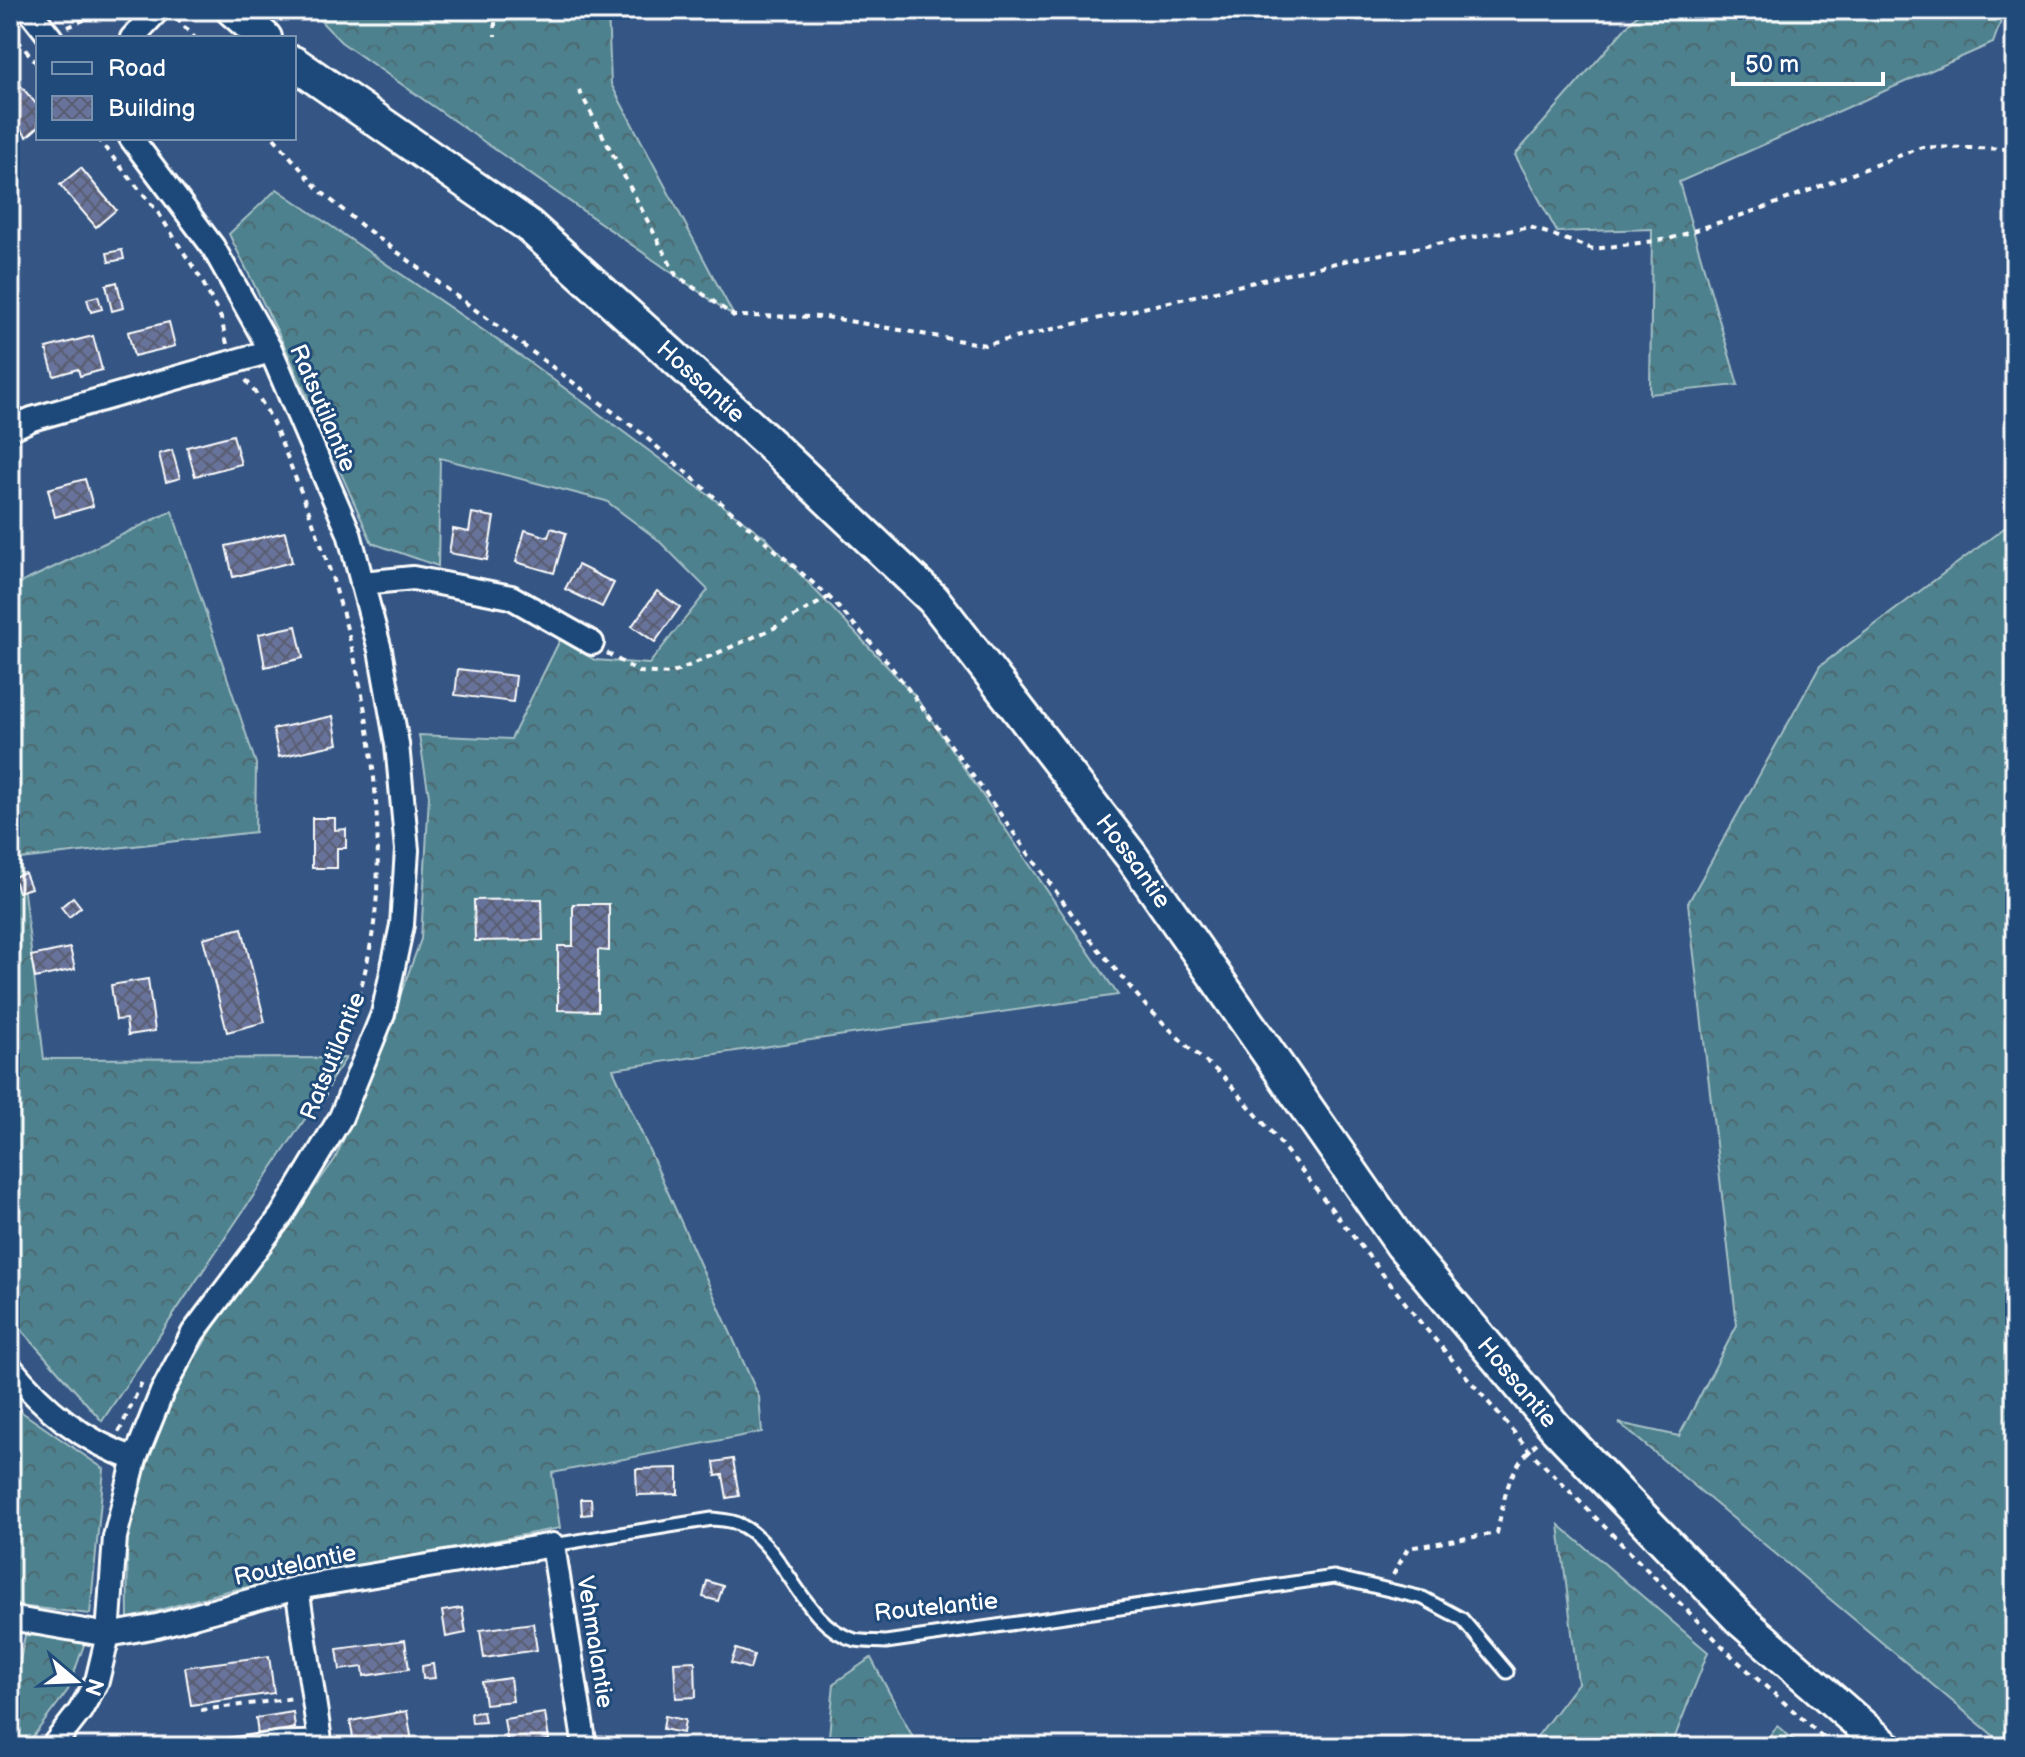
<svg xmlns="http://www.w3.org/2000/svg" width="2025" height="1757" viewBox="0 0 2025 1757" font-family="'Balsamiq Sans',sans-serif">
<defs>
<pattern id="forest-crowns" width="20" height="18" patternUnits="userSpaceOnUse" patternTransform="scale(2)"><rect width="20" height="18" fill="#4d818e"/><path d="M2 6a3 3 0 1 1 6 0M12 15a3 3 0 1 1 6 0" fill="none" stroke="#4d6970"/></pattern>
<pattern id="building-cross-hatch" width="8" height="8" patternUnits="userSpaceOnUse" patternTransform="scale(2)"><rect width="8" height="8" fill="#68739c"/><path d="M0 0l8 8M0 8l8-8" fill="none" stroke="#595e70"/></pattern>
</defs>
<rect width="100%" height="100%" fill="#355684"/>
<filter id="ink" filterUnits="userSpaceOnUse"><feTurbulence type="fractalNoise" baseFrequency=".0125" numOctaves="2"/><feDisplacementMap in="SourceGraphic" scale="16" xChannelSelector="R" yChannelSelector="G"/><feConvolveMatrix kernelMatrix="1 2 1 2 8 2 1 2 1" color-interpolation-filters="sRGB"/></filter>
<g filter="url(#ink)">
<g fill="url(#forest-crowns)" stroke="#a6c0c6" stroke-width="2">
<path d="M310,10H608L611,84L734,316L341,42Z"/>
<path d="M1641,10H2005L1993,43L1679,182L1738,385L1650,394L1652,229L1557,232L1515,155Z"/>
<path d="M277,189L532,364L765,537L915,696L1118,995L613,1069L759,1397L762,1432L552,1473L560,1528L227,1591L128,1619L127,1540L149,1458L177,1388L213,1328L335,1159L367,1085L421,939L429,796L419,735L511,739L560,640L595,660L649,664L708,590L657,539L606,501L440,458L438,566L372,543L285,347L229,234Z"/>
<path d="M172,511L256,764L255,832L20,859L44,1059L346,1058L102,1421L10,1317V588Z"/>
<path d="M2015,520V1747H2007L1619,1423L1679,1436L1737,1325L1688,903L1820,666Z"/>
<path d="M10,1404L104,1469L90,1614L10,1605Z"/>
<path d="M1559,1525L1708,1652L1671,1747H1529L1578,1683Z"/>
<path d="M25,1635L86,1639L68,1690L25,1747H10V1713Z"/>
<path d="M871,1658L918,1747H828L834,1683Z"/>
<path d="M1777,1726L1803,1747H1763Z"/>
</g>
<g fill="url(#building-cross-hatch)" stroke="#fff" stroke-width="2">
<path d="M20,85L38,106V127L27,137L10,117V94Z"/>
<path d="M81,168L116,210L96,227L60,185Z"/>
<path d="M122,250L124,259L109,262L107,253Z"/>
<path d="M117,282L123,308L112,311L106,285Z"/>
<path d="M98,296L102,309L91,312L87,299Z"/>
<path d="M169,322L175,346L134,356L128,332Z"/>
<path d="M93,336L102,370L80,376L78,369L54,376L46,348Z"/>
<path d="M233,435L241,464L195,476L187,447Z"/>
<path d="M172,450L180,478L166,482L159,454Z"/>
<path d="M85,479L93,506L55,517L48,489Z"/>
<path d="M472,513L494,517L487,560L449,553L453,529L469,532Z"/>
<path d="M551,528L566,533L554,573L516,562L525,530L548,537Z"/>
<path d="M285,532L292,562L233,577L226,546Z"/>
<path d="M578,565L614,583L602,607L565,589Z"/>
<path d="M657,591L680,607L655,642L632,626Z"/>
<path d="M296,626L303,658L265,667L259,634Z"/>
<path d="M458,669L516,676L513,702L455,695Z"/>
<path d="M333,716L338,744L279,757L273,729Z"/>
<path d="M312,818H335V830L346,829V848H337V868H312Z"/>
<path d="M25,873L31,888L18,892L13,877Z"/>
<path d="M73,897L81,907L69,917L61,907Z"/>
<path d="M542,899L543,940L475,941L474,900Z"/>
<path d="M573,904H609V951L598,950V1011L558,1010V946H573Z"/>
<path d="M242,928L265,1022L227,1032L203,938Z"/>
<path d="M70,948L75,969L35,978L31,956Z"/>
<path d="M148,979L155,1031L128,1035L126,1019L116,1020L111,985Z"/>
<path d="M733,1459L739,1496L727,1498L723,1475L716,1476L714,1462Z"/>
<path d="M678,1468V1494L637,1495L636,1469Z"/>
<path d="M581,1499H591L592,1514L582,1515Z"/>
<path d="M707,1581L723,1586L718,1601L703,1597Z"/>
<path d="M462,1608L466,1633L446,1637L442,1611Z"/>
<path d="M533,1623L537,1650L484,1658L480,1630Z"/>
<path d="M405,1640L409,1669L364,1676L363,1667L340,1670L337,1649Z"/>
<path d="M736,1649L754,1655L750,1669L731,1663Z"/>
<path d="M269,1656L274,1693L191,1705L185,1667Z"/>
<path d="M695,1661L696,1697L676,1698L674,1662Z"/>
<path d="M433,1664L435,1678L423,1679L422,1666Z"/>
<path d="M510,1678L513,1701L485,1704L482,1682Z"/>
<path d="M407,1711L412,1742L380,1747H369L368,1740L354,1743L350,1721Z"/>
<path d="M293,1712L295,1728L258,1735L256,1718Z"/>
<path d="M483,1712L485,1722L472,1723L471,1713Z"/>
<path d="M545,1713L549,1740L508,1746L504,1719Z"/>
<path d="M665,1716L685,1720L683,1733L663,1729Z"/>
</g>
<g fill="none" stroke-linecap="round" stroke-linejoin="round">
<defs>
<g id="service">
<path d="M553,1545L712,1519C720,1520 729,1520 736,1523C786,1543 799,1624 855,1640C864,1642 877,1641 886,1642L1334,1577L1423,1598L1462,1619L1507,1672"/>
<path d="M216,1747L280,1738L320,1737"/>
</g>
<g id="minor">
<path d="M29,10L51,38"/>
<path d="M132,38L158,10"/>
<path d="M10,429L32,419L271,351"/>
<path d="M362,583L413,578L511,597L592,643"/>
<path d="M10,1367C44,1409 83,1441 135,1459"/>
<path d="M297,1588L321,1747"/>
<path d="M10,1618L108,1635L157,1626L297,1588L553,1545L585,1747"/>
<path d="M52,1747L80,1711L97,1681L108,1635L115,1537L135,1459L162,1392L193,1333L281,1216L341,1117L383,1014L402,925L407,850L397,744L380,650L349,533L271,351L213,247L131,138"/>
</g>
<g id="secondary">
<path d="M233,10L265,38"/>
<path id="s1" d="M294,63L528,225L769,443L933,599L1132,857L1402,1245L1555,1427L1652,1528L1742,1621L1886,1747"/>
</g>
</defs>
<use href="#service" stroke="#fff" stroke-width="17"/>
<use href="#minor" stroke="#fff" stroke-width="28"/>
<use href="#secondary" stroke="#fff" stroke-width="38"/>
<g stroke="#fff" stroke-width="4" stroke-dasharray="6 6" stroke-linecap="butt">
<path d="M495,10V36"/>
<path d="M176,18L195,38"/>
<path d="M68,27L106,10"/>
<path d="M10,31L38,65"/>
<path d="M579,90L676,275L734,316L826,317L985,345L1344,261L1530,227L1593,249L1669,239L1769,206L1922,147L2015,149"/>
<path d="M97,138L157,211L201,279L221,318L227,344"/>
<path d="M274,138L319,190L361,225L640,432L829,597L882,655L942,733L1090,939L1146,1006L1187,1046L1224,1077L1273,1134L1421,1323L1529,1450L1735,1659L1834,1747"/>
<path d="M246,380C254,391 263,403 269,415C282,441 291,468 302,494C353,621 383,754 377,892C373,967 345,1045 317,1114"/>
<path d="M607,653L639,672L670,674L774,628L829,597"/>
<path d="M119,1432L142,1382"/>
<path d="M1393,1575L1408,1548L1497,1533C1505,1496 1507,1469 1538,1442"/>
<path d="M201,1710L295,1698"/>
</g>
<use href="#service" stroke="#1f4a7a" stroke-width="11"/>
<use href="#minor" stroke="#1f4a7a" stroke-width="22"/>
<use href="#secondary" stroke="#1f4a7a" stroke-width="32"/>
</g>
</g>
<g text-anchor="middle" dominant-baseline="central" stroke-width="6" stroke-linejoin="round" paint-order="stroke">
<g font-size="24" fill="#fff" stroke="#1f4a7a">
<text stroke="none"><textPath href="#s1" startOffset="518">Hossantie</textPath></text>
<text transform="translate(323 408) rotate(67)">Ratsutilantie</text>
<text stroke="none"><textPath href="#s1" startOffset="1166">Hossantie</textPath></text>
<text transform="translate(333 1056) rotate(-68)">Ratsutilantie</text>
<text stroke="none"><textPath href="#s1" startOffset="1814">Hossantie</textPath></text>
<text transform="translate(295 1565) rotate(-12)">Routelantie</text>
<text transform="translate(936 1607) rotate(-6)">Routelantie</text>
<text transform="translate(595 1642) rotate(81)">Vehmalantie</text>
</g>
</g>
<rect width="2025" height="1757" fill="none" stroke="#1f4a7a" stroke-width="40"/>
<rect x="20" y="20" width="1985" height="1717" fill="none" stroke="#fff" stroke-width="3" filter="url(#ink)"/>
<rect x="36" y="36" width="260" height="104" fill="#1f4a7a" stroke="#7992af" stroke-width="2"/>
<rect x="52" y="62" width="40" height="12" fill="#1f4a7a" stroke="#7992af" stroke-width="2"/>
<text x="108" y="76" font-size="24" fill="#ffffff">Road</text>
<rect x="52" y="96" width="40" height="24" fill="url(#building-cross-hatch)" stroke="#7992af" stroke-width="2"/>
<text x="108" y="116" font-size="24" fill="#ffffff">Building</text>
<g transform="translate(76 1681) rotate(109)" stroke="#1f4a7a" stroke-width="6" paint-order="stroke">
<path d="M0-6L14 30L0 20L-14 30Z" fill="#ffffff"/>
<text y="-12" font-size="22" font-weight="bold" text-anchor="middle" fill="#ffffff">N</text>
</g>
<path d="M1733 72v12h150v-12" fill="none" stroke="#ffffff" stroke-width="4"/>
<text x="1745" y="72" font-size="24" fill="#ffffff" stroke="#1f4a7a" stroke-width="6" paint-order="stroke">50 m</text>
</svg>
